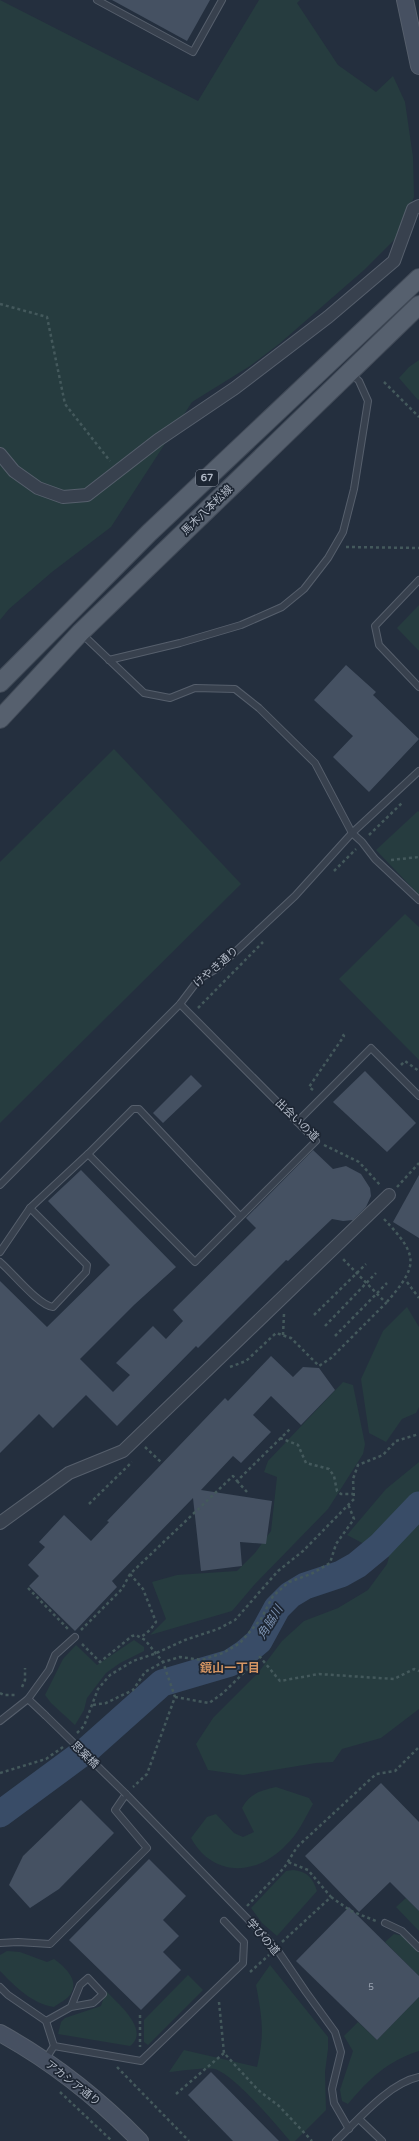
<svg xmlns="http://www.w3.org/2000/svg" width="419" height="2141" viewBox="0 0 419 2141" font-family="'Varela Round','Noto Sans JP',sans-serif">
<rect width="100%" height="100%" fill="#242f3e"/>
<g fill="#263c3f">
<path d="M0,0L198,101L259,0H300L297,3L338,65L376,92L393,76L405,102L413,157L414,197L396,238L364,270L279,344L250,366L192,402L111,527L52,572L9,609L0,620Z"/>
<path d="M419,360V399L418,400L399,378L409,367Z"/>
<path d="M419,605V651L397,628Z"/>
<path d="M114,749L241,884L0,1123V862Z"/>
<path d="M418,811L419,812V895L376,850Z"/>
<path d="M405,914L419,927V1060L339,979Z"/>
<path d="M407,1307L419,1327V1407L416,1413L402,1419L386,1442L369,1433L361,1379L383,1331Z"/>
<path d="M343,1382L353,1385L365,1444L363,1454L328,1509L255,1584L232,1611L150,1635L166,1619L152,1582L177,1575L237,1571L255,1553L271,1531L277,1477L264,1472L268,1461Z"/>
<path d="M419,1462V1709L381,1738L342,1749L333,1762L316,1763L243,1775L208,1770L196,1744L213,1718L258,1673L282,1641L304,1621L338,1608L368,1590L387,1564L389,1557L347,1535L386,1489Z"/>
<path d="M134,1640L144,1647V1651L120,1663L106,1673L87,1698L84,1710L75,1725L51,1703L45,1695L63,1659L76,1645L97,1665Z"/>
<path d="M276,1787L309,1798L313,1804C305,1818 298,1834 286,1845C257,1876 213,1878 191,1838L207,1817L216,1814L234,1833L243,1837L254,1832L242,1808C250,1793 260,1791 276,1787Z"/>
<path d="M293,1870C307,1871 313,1878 317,1891L277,1936L262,1923L251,1908L286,1871Z"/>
<path d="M406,1898L419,1911V1931L396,1907Z"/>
<path d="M394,1934L404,1936L419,1952V1976L385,1942Z"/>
<path d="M7,1951L20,1952L47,1962L54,1959C64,1966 81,1981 70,1995C66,2000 59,2003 54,2007C32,2004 15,1986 0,1971V1955Z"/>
<path d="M270,1965L328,2037V2049L325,2072L326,2110L295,2141H290C276,2124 234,2075 215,2069C206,2067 179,2071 169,2072L184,2050L257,2067C265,2034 262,2017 256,1985Z"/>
<path d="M188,1975L203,1990L148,2045L144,2042V2020Z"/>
<path d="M106,1991C117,2003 151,2030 130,2046L58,2034L61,2022L65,2018L101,2006Z"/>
<path d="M419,1997V2051C386,2062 370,2078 348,2104L342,2101L340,2090L353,2051L344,2036L358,2022L377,2040Z"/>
</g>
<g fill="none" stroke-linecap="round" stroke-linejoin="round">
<path stroke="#394c67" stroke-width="27" d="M0,1814L88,1749L162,1683L230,1663L245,1653L259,1641L277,1608L290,1595L305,1586L341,1574L357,1565L380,1546L419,1505"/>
</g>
<g fill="#455162">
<path d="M112,0H210L187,41Z"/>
<path d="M346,665L376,692L373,695L419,739L369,792L333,757L353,736L314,700Z"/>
<path d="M365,1071L416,1123L387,1152L333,1102Z"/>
<path d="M191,1075L202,1086L163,1123L153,1113Z"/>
<path d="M313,1150L333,1169L346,1166L361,1174L370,1188L371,1196L366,1207L353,1220L343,1221L332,1219L288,1261L286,1260L198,1348L196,1346L117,1426L86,1395L53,1428L39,1414L0,1453V1281L47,1327L110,1265L48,1201L81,1170L176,1267L134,1305L80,1359L113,1392L130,1375L116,1363L153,1326L166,1339L183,1321L173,1310L256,1228L246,1218Z"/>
<path d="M419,1175V1238L393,1222Z"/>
<path d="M271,1356L293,1377L303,1367L319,1368L335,1390L301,1425L271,1396L253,1415L271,1432L241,1463L233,1456L201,1490L272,1501L266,1544L240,1542L242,1566L201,1571L193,1498L112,1581L117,1587L75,1631L29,1586L39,1576L28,1565L45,1547L39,1542L64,1515L91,1541L109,1522L107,1521L225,1398L228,1401Z"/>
<path d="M381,1783L419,1822V1911L390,1882L359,1912L305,1856Z"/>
<path d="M81,1800L114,1833L59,1889L30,1908L9,1885L23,1856Z"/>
<path d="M149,1859L186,1896L163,1920L179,1936L163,1952L181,1970L141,2010L69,1940Z"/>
<path d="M349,1907L419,1976V1997L377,2040L296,1961Z"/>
<path d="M211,2072L279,2141H233L188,2095Z"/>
</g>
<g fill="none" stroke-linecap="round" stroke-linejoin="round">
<defs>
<g id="lane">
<path d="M97,0L193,52L222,0"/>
<path d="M419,580L375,626L379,645L419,687"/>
<path d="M82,634L144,693L170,698L195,688L235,689L259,708L315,763L352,833L362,842L375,859L419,900"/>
<path d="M109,660L180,643L241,625L282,607L304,589L328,558L343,532L354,489L368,401L359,381L351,373"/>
<path d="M180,1004L316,1141L195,1262L88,1154L133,1109H139L240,1216"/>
<path d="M297,1122L371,1048L419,1096"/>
<path d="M0,1185L180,1004L199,979L218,968L295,896L352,833L419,771"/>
<path d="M30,1208L88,1154"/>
<path d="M0,1252L30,1208L87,1265L86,1272L53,1307C38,1305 13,1273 0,1262"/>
<path d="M28,1699L49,1670L55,1655L75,1637"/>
<path d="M0,1721L28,1699L45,1715"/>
<path d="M385,1923L402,1931L419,1948"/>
<path d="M0,1943L18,1942L50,1944L147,1848L115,1810L126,1794L276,1948L306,1992L335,2032L341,2052L332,2089L334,2103L349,2129"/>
<path d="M0,1987L8,1995L46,2021"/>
<path d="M54,2046L46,2021L71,2007L93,2003L103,1994L88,1978L80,1985L71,2007"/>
<path d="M45,2060L54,2046L141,2061L243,1963L244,1942L224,1921"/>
<path d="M359,2119L382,2141"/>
<path d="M336,2141C358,2120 389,2083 419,2077"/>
</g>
<g id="street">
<path d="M0,454L14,471L38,488L63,497L87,495L158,440L235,388L328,317L394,261L413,209L419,206"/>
<path d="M0,1523L69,1473L123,1451L389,1195"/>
</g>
<g id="secondary">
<path d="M405,0L419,66"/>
<path d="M0,2033C51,2061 99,2099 140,2141"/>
</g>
<g id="primary">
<path d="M0,683L149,533L419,278"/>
<path d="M0,719L80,633L419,305"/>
</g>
</defs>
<use href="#lane" stroke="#565f6c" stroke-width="8"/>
<use href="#street" stroke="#565f6c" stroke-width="14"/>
<use href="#secondary" stroke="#565f6c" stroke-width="18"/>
<use href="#primary" stroke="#414a57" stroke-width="20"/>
<g stroke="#44595c" stroke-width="2.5" stroke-dasharray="3 3" stroke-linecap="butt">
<path d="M0,304L47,317L65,404L110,461"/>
<path d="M384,382L419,417"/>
<path d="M346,547L419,548"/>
<path d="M369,835L403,802"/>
<path d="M391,860L419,857"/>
<path d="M334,871L356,849"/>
<path d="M198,1008L263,942"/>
<path d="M401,1065L405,1061L419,1071"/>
<path d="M313,1090L309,1087L344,1036L341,1033"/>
<path d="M324,1145L359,1162L380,1185"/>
<path d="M397,1187L419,1163"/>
<path d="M384,1219C419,1256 419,1265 386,1303"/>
<path d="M407,1282L419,1298"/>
<path d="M314,1315L366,1264"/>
<path d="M325,1326L376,1273"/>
<path d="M283,1335L284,1314"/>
<path d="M335,1336L387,1283"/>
<path d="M230,1367L246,1361L276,1333L291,1338L319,1366L331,1358L386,1303L342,1258"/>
<path d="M280,1438L298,1445L306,1463L329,1469L334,1476L337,1491L341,1494H353"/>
<path d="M145,1447L162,1463"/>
<path d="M237,1481L247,1492"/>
<path d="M89,1504L132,1462"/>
<path d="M130,1574L143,1589L156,1622L150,1630L140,1638"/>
<path d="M28,1588L69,1630"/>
<path d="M81,1630L122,1589L130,1574L233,1476L237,1481L290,1429"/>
<path d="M82,1644L100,1662L132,1636L136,1635L145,1640L163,1662L175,1697L147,1774L133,1787"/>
<path d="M22,1687L25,1680V1668"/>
<path d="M0,1693L4,1695H15"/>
<path d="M175,1697L209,1703L223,1693L260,1657L280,1681L319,1674L394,1679L414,1669L419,1671"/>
<path d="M93,1705L106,1703L133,1690L145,1672L163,1662L180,1657L202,1660L223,1653L240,1643L261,1619L273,1596L289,1582L311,1574L330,1563L336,1544L354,1519L348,1504"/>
<path d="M77,1733L84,1726L98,1689L110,1675L133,1661L154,1654L185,1640L218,1629L235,1620L278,1571L303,1551L354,1499L353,1479L358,1465L383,1455L396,1441L419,1434"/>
<path d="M0,1773L46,1759L63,1747"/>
<path d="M331,1897L351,1911L376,1921"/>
<path d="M247,1906L284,1868L297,1847L376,1774L395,1771L419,1747"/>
<path d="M282,1942L331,1897L308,1870L288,1862"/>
<path d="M250,1972L269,1955"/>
<path d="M219,2002L224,2053L258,2090L279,2106L312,2141"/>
<path d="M140,2015V2047"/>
<path d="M117,2067L189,2141"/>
<path d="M60,2092L112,2141"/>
<path d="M176,2094L224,2053"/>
</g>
<use href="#lane" stroke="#38414e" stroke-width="6"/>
<use href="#street" stroke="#38414e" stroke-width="12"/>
<use href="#secondary" stroke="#465061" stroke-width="16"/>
<use href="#primary" stroke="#56606e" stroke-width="18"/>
<defs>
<path id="lane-bridge" d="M45,1715L126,1794"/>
</defs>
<use href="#lane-bridge" stroke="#565f6c" stroke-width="8" stroke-linecap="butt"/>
<use href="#lane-bridge" stroke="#38414e" stroke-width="6"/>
</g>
<g text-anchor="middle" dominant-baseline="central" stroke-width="3.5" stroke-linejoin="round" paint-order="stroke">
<g font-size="9" fill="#98a1af">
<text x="371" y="1987">5</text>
</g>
<rect fill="#1d2633" stroke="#878f9c" stroke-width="1" x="196" y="470" width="22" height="16" rx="3"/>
<g font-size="10" font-weight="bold" fill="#b4bcc9">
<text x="207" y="478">67</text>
</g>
<g font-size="11" fill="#b4bcc9" stroke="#1d2633">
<text transform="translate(207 510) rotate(-44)">馬木八本松線</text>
<text transform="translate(216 967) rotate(-41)">けやき通り</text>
<text transform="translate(297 1120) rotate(44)">出会いの道</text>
<text transform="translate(85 1755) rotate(44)">思案橋</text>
<text transform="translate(263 1937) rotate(49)">学びの道</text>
<text transform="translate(73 2083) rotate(38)">アカシア通り</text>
</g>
<g font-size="12" font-style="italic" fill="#7c92b1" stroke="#1d2633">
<text transform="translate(270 1622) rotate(-58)">角脇川</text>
</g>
<g font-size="12" font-weight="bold" fill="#d59563" stroke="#1d2633">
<text x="230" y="1668">鏡山一丁目</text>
</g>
</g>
</svg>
